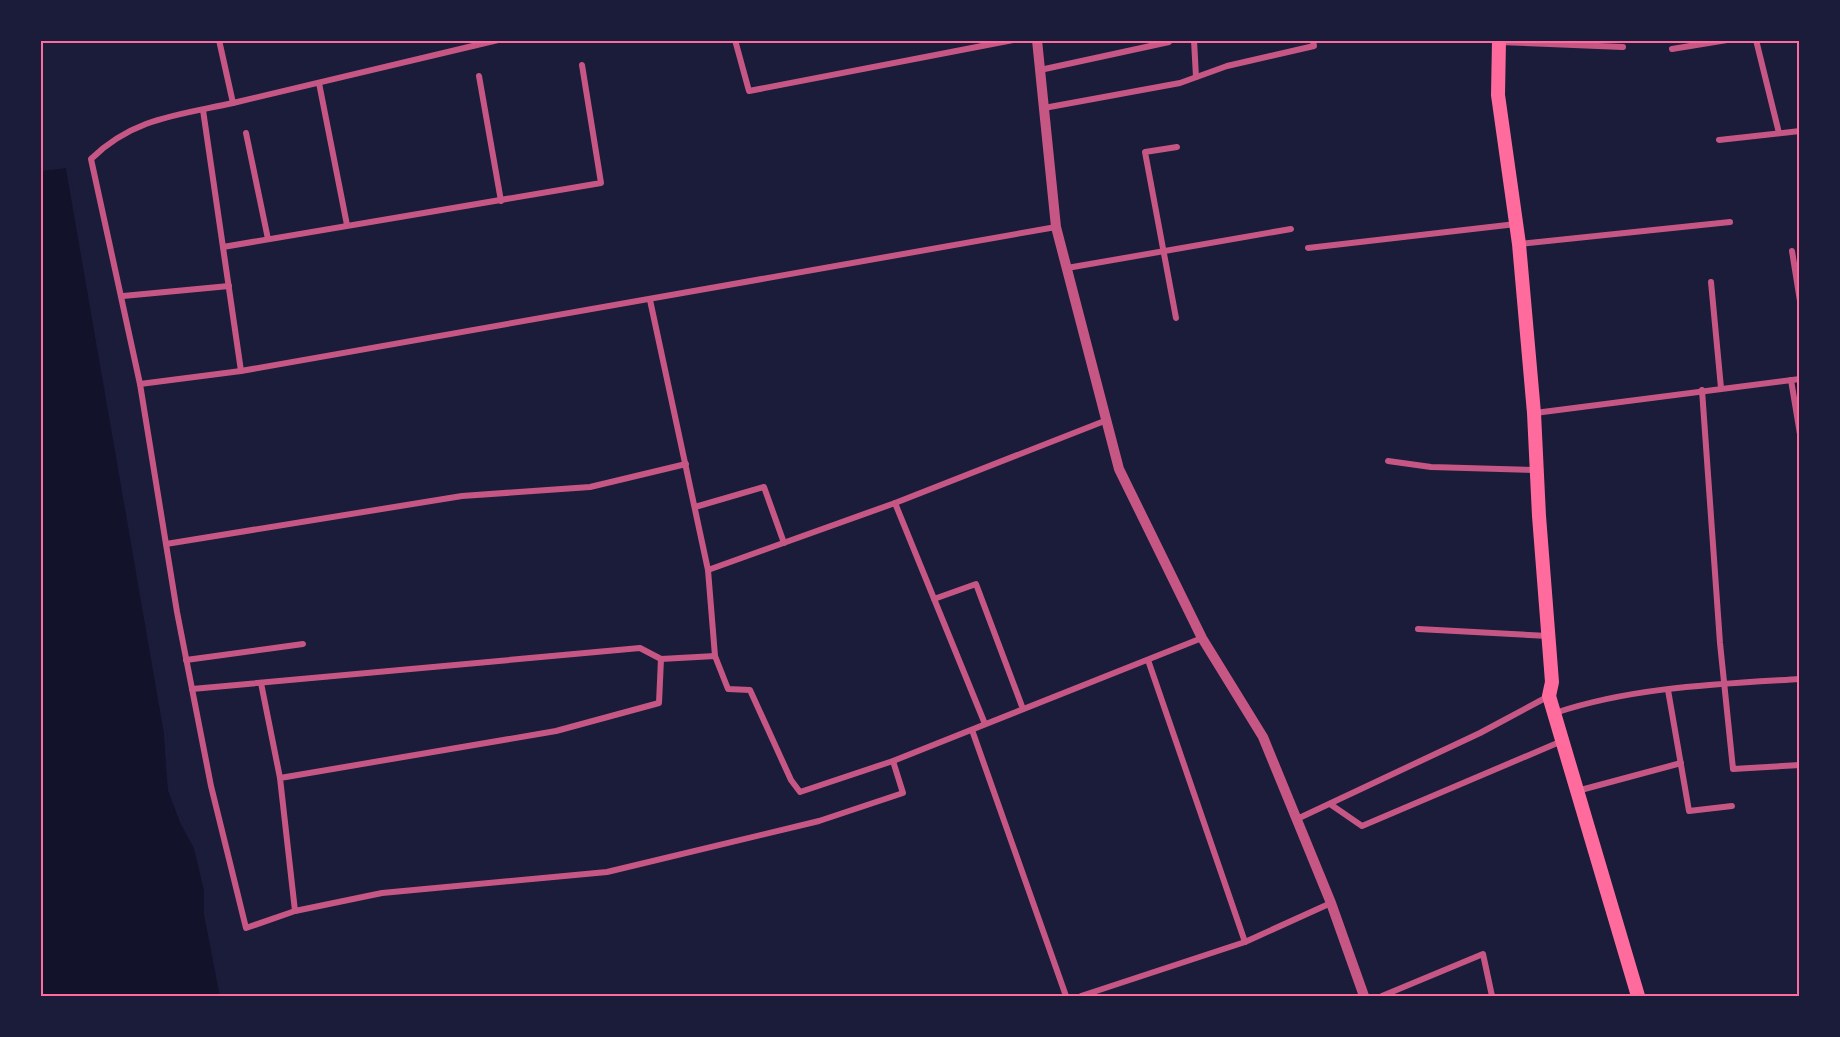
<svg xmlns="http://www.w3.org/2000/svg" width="1840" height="1037" viewBox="0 0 1840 1037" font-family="Manrope,sans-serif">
<rect width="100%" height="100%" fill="#1b1b3a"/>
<path fill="#12122b" d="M66,168L164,733L168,790L180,822L194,848L204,890V914L220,996H41L40,171Z"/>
<path fill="#1b1b3a" d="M66,165L69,167L167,733L171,789L183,821L197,847L207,889V914L223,996H220L204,914V890L194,848L180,822L168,790L164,733L66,168L41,171L43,167Z"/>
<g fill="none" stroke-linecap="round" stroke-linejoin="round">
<g stroke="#c65784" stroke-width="6">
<path d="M219,40L233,103L498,40"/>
<path d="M735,40L749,91L1013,40"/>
<path d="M1194,40L1196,77"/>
<path d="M1756,40L1779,133"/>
<path d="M1499,42L1623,47"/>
<path d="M1672,49L1727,40"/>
<path d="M1040,70L1169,42"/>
<path d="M479,76L501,201"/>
<path d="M319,83L347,225"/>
<path d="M233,103C178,115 133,118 91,159L140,384L177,612L211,786L246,928L295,911L382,893L607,872L819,821L903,793L893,761"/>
<path d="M1044,108L1180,83L1227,66L1314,46L1313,40"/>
<path d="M203,110L241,371L1056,227"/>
<path d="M246,133L268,239"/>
<path d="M1719,140L1800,131"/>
<path d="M1519,244L1730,222"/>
<path d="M223,247L601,183L582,65"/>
<path d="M1308,248L1516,224"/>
<path d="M1792,251L1800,301"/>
<path d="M1067,268L1291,229"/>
<path d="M1711,282L1721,388"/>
<path d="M123,296L229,286"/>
<path d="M650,300L708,570L715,656L728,689L750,690L791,780L800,792L893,761L1202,638"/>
<path d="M1176,318L1145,152L1177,147"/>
<path d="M1791,380L1800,434"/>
<path d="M140,384L241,371"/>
<path d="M1702,390L1720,643L1733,769L1800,765"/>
<path d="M1535,413L1800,379"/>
<path d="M1388,461L1431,467L1537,470"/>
<path d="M695,507L764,487L784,543"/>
<path d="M166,544L462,496L590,487L686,464"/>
<path d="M708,570L895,503"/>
<path d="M934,599L976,584L1023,709"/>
<path d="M1418,629L1548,636"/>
<path d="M186,660L303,644"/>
<path d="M261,683L280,778"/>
<path d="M192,689L640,648L661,659L715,656"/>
<path d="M1668,690L1689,811L1732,806"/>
<path d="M1555,713C1632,687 1718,684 1800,679"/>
<path d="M985,724L895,503L1107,420"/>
<path d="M972,730L1066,996"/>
<path d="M1577,791L1681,763"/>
<path d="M1330,804L1362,826L1562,741"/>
<path d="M1297,819L1480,733L1549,696"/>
<path d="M295,911L280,778L556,731L659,703L661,659"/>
<path d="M1245,942L1331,903"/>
<path d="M1081,996L1245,942L1148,660"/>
<path d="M1382,996L1483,954L1492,996"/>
</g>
<path stroke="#c65784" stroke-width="10" d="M1037,40L1056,227L1119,469L1202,638L1263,737L1331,903L1364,996"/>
<path stroke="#ff6b9d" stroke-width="14" d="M1499,40L1498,95L1519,244L1534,413L1539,516L1552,682L1549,696L1638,996"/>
</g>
<rect width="1840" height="1037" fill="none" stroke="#1b1b3a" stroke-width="84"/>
<rect x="42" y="42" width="1756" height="953" fill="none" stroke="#ff6b9d" stroke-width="2"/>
</svg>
